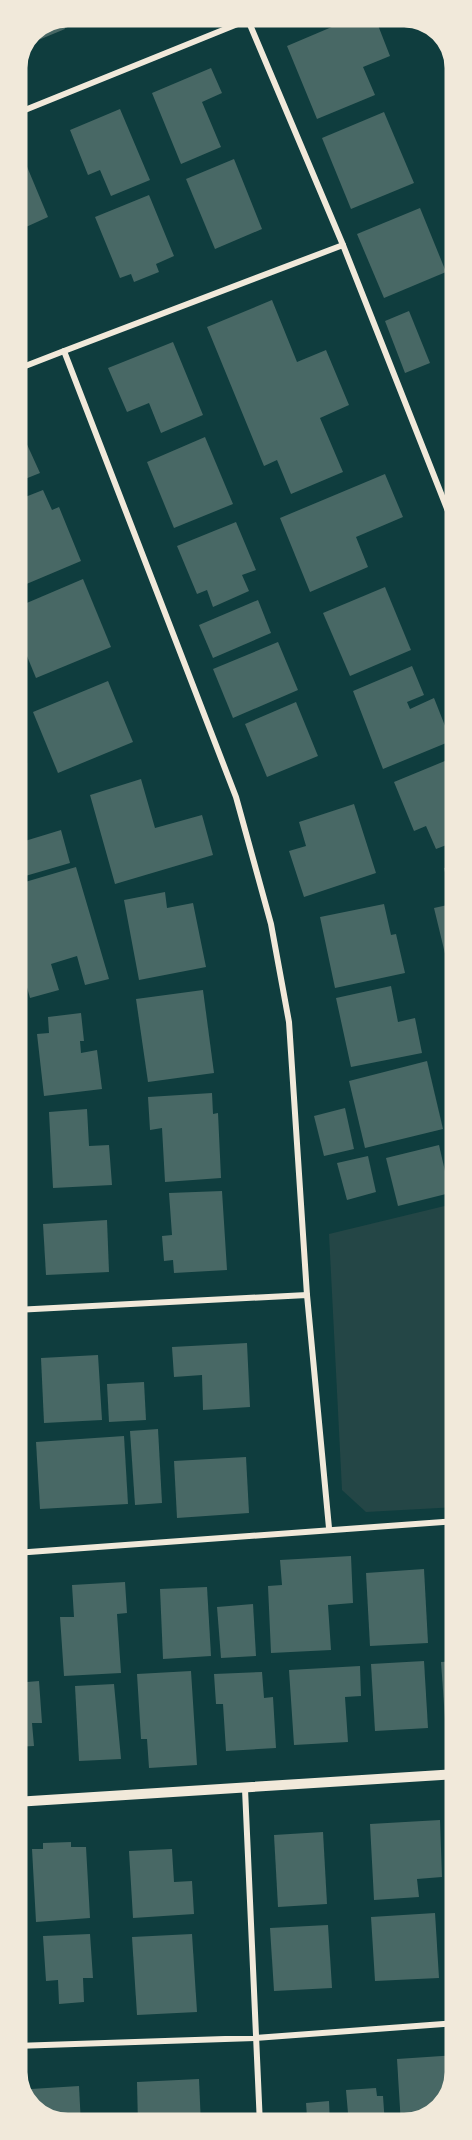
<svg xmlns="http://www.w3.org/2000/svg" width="472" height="2140" viewBox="0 0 472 2140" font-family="Ubuntu,sans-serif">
<rect width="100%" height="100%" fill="#0f3d3e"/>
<path fill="#244646" d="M457,1203V1507L366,1512L342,1490L329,1234Z"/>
<g fill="#486865">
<path d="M360,15H374L390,56L363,67L375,95L317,119L287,46Z"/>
<path d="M61,18L65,29L24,46L31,30Z"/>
<path d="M211,68L222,93L202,102L221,147L181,164L152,93Z"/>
<path d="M120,109L150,180L111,196L100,170L88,175L70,130Z"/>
<path d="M384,112L414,183L351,209L322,138Z"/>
<path d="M23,157L48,217L15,232V160Z"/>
<path d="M234,159L262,229L215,249L186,179Z"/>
<path d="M149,195L174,256L156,264L159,272L134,282L131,274L120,278L95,217Z"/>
<path d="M420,208L446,272L384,298L357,234Z"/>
<path d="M272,300L297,362L326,350L349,405L320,418L343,472L291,494L277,460L264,466L207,327Z"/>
<path d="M409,311L430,363L405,373L385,321Z"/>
<path d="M173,342L203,415L161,433L149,403L127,412L108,368Z"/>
<path d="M15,418L40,473L15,483Z"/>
<path d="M205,437L233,504L174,528L147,462Z"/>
<path d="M385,474L403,517L356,537L368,567L310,592L280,518Z"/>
<path d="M43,490L52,510L59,507L81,561L17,588L15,501Z"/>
<path d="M236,522L256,570L242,575L249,591L213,607L207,590L197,594L177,546Z"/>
<path d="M83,579L111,647L36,678L15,627V608Z"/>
<path d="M385,587L411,650L350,676L323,613Z"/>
<path d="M258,600L271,633L213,658L199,625Z"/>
<path d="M278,642L298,690L233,718L213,669Z"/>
<path d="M412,666L424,695L407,702L410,709L434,698L451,741L383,769L353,691Z"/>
<path d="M108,681L133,742L58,773L33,712Z"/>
<path d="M296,702L318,756L267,777L245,724Z"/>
<path d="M457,756V841L436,849L426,826L414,831L394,782Z"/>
<path d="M141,779L155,828L202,815L213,855L115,884L90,795Z"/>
<path d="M354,804L376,873L304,897L289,851L306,846L299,822Z"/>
<path d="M61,830L70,863L15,879V844Z"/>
<path d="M457,865V964L448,966L434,908L452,904L444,868Z"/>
<path d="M76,867L109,979L85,985L77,956L51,964L59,990L30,998L15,945V885Z"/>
<path d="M165,892L167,908L193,903L206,967L139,980L124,900Z"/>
<path d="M384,904L391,935L396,934L405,973L335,988L320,917Z"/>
<path d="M391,986L398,1022L415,1018L422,1053L351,1067L336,998Z"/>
<path d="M203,990L214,1073L148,1082L136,999Z"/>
<path d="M81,1013L84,1041H80L81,1053L97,1050L102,1089L44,1096L37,1034L49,1033L48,1017Z"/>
<path d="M427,1061L443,1129L365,1148L349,1081Z"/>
<path d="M212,1093L213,1114L218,1113L221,1178L165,1182L162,1128L150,1130L148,1097Z"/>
<path d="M345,1108L354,1149L324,1156L314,1116Z"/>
<path d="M87,1109L89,1146L109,1145L112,1185L53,1188L49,1112Z"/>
<path d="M439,1145L450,1193L398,1206L386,1158Z"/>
<path d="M368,1156L376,1192L347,1200L337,1163Z"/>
<path d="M222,1191L227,1270L174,1273L173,1260L164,1261L162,1236L172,1235L169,1193Z"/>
<path d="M107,1220L109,1272L46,1275L43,1224Z"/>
<path d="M247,1343L250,1407L203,1410L202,1375L174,1377L172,1347Z"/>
<path d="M98,1355L102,1420L44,1423L41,1358Z"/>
<path d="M144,1382L146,1420L109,1422L107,1384Z"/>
<path d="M158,1429L162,1503L135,1505L130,1431Z"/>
<path d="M124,1436L128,1504L40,1509L36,1442Z"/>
<path d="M246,1457L249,1513L177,1518L174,1461Z"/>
<path d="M351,1556L353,1603L328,1605L331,1650L271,1653L268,1586L282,1585L280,1560Z"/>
<path d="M424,1569L428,1643L370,1646L366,1573Z"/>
<path d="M125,1582L127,1613L117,1614L121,1673L64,1676L60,1617H74L72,1585Z"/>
<path d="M207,1587L211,1656L163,1659L160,1589Z"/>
<path d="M253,1604L256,1656L221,1658L217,1607Z"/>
<path d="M15,1612L21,1670H15Z"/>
<path d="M424,1661L428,1728L375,1731L371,1664Z"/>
<path d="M457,1661V1732L446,1733L441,1662Z"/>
<path d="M360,1666L361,1696L345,1697L348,1742L294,1745L289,1670Z"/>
<path d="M191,1671L197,1765L149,1768L147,1739H141L137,1674Z"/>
<path d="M262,1672L264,1698L273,1697L276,1748L226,1751L223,1704H216L214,1674Z"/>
<path d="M39,1681L42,1723H32L34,1746L15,1747V1683Z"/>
<path d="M114,1684L121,1759L79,1761L75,1686Z"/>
<path d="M440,1820L442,1877L417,1879L419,1897L374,1900L370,1824Z"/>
<path d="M323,1832L327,1904L278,1907L274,1835Z"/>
<path d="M71,1842V1847H86L90,1918L36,1922L32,1849H43V1843Z"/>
<path d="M172,1849L174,1882L192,1881L194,1914L133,1918L129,1851Z"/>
<path d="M435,1913L439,1978L375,1981L371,1917Z"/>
<path d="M328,1925L332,1988L274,1991L270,1928Z"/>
<path d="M90,1934L93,1978H83L84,2002L59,2004L58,1980L46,1981L43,1936Z"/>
<path d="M192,1934L197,2012L137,2015L132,1937Z"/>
<path d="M457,2055V2073L444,2107L412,2124L401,2125L397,2059Z"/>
<path d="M199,2079L201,2125H138L137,2082Z"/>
<path d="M79,2086L81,2125H61L32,2111L31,2089Z"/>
<path d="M376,2088L377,2096H383L385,2125H349L346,2090Z"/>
<path d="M329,2101L330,2125H293V2118L307,2117L306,2103Z"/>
</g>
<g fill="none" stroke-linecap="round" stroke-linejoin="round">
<g stroke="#f1e9da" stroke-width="6">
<path d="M248,20L343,245"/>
<path d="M15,114L260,15"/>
<path d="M15,370L64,351"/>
<path d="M15,1282L17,1310"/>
<path d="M307,1295L289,1022L271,924L236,797L64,351L343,245L457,534"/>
<path d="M15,1310L307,1295L329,1528"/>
<path d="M15,1553L457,1521"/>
<path d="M245,1789L260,2125"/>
<path d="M15,2046L255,2038L457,2023"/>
</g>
<path stroke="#f1e9da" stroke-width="10" d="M15,1802L457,1774"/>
</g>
<path d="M0 0H472V2140H0ZM68 26H404A42 42 0 0 1 446 68V2072A42 42 0 0 1 404 2114H68A42 42 0 0 1 26 2072V68A42 42 0 0 1 68 26Z" fill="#f1e9da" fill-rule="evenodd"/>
<path fill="none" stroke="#f1e9da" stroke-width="3" d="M68 26H404A42 42 0 0 1 446 68V2072A42 42 0 0 1 404 2114H68A42 42 0 0 1 26 2072V68A42 42 0 0 1 68 26Z"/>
</svg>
